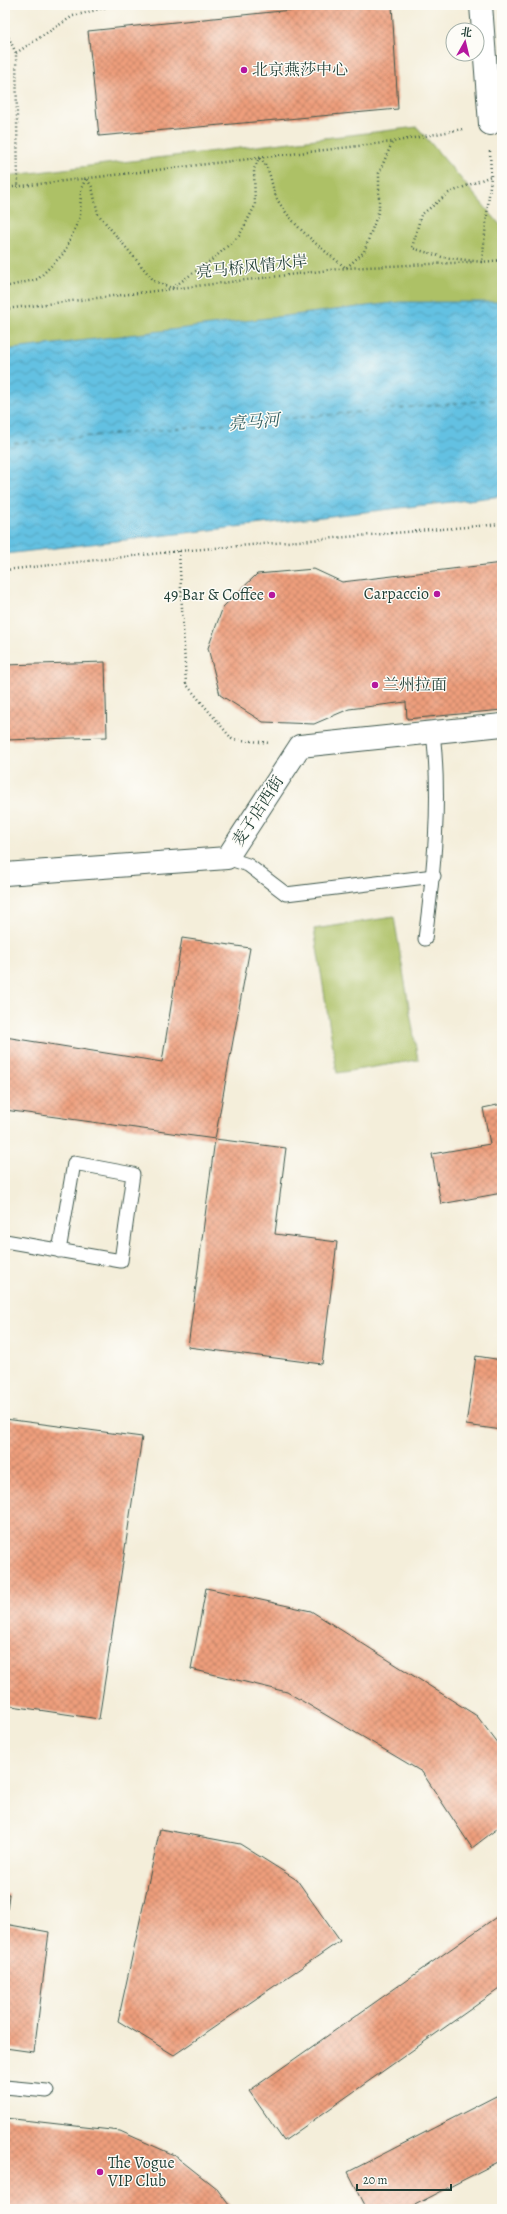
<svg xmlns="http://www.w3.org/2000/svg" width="507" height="2214" viewBox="0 0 507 2214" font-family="Alegreya,'Noto Serif SC',serif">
<defs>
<pattern id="water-waves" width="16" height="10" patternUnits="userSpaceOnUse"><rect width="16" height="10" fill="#64c1e2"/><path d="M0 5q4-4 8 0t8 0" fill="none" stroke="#529eb8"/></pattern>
<pattern id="building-cross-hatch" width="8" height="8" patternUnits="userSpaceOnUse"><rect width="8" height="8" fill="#ee9e7b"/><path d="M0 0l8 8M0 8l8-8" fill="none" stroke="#c08266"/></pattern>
</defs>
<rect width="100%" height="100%" fill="#fdfcf7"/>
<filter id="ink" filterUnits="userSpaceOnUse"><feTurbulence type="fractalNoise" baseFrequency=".025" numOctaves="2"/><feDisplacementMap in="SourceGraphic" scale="8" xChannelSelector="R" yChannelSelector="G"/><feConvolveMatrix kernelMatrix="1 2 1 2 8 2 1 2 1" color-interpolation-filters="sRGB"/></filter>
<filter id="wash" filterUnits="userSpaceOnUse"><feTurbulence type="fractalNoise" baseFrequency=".012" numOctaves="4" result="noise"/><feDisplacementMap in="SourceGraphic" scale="16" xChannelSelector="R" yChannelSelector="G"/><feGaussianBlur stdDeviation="0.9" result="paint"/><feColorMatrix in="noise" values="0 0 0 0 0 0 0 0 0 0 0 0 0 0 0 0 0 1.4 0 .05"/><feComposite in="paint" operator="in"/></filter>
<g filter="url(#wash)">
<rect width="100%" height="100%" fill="#f4eeda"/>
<g fill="#adc166" stroke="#667f4d">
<path d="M417,127L502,227V314L5,352V176Z"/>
<path d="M394,917L418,1060L337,1073L314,929Z"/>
</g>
<path fill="url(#water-waves)" stroke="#427f8b" d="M400,302H502V496L5,554V350Z"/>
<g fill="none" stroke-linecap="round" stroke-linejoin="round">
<path stroke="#305e60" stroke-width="1" stroke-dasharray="5 4" stroke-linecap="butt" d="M5,444L502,399"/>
</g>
<g id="blocks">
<g fill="url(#building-cross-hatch)">
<path d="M301,5H392L398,109L99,136L88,31L301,9Z"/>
<path d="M502,563V710L407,719L406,702L349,709L314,724L263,722L220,695L208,648L223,607L257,574L314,569L342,582Z"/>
<path d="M105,662L107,737L5,740V665Z"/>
<path d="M182,938L250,948L215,1139L5,1110V1037L162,1062Z"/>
<path d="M502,1104V1193L441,1204L432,1154L490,1144L483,1108Z"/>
<path d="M215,1139L286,1148L275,1234L337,1242L322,1364L188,1347Z"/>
<path d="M476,1356L502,1360V1430L466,1425Z"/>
<path d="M5,1419L142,1437L99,1719L5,1705Z"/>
<path d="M206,1588L311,1611L477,1716L502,1749V1825L472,1848L422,1772L287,1692L191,1669Z"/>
<path d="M160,1829L240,1844L297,1880L340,1941L174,2055L118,2021Z"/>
<path d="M5,1894H9L6,1921H5Z"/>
<path d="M502,1913V1987L284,2141L249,2091Z"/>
<path d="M5,1924L49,1932L34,2052L5,2048Z"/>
<path d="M502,2093V2160L407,2209H367L348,2172Z"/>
<path d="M5,2118L120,2131L174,2155L217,2189L232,2209H5Z"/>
</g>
</g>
</g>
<g filter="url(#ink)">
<use href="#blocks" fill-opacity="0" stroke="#3f584d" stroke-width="1"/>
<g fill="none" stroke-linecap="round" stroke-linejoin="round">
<defs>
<g id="service">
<path d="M227,858L248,865L286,894L434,876"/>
<path d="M425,939C434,871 441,801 433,732"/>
<path d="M5,1241L121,1261L133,1174L74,1163L59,1251"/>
<path d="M5,2087L47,2091"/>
</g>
<g id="minor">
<path d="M481,5L490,124"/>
<path d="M5,874L227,858L300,746L502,725"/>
</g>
</defs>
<use href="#service" stroke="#3f584d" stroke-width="15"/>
<use href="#minor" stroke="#3f584d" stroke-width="24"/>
<g stroke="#3f584d" stroke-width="2.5" stroke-dasharray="1 3" stroke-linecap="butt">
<path d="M208,5H223"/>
<path d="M5,30L16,53L18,186"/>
<path d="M16,53L73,16L115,5"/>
<path d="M490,151L491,176L482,262L442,257L412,248L421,215L449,193L491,176"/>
<path d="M5,188L392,142L463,129"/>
<path d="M481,262L502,260"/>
<path d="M5,287L38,279L64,253L80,217L81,189L86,178L92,187L98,214L154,281L172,288L213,259L239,236L255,206L254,169L259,158C272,168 270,184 277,199C293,227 321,248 346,268L364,252L379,210V173L392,143"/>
<path d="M5,309L346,268L474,262"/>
<path d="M179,551L186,684L232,739L270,743"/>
<path d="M5,570L179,551L502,524"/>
</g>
<use href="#service" stroke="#fff" stroke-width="13"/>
<use href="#minor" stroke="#fff" stroke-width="22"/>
</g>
</g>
<g fill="#b5179e" stroke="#fdfcf7" stroke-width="1.5">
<circle cx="244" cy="70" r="4"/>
<circle cx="437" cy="594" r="4"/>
<circle cx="272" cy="595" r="4"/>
<circle cx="375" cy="685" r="4"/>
<circle cx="100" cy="2172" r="4"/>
</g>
<g text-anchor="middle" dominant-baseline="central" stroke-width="3" stroke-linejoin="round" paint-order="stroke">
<g font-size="16" fill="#1f3d34" stroke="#fdfcf7" text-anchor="start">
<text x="252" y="70">北京燕莎中心</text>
<text x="429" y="594" text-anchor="end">Carpaccio</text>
<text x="264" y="595" text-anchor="end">49 Bar &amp; Coffee</text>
<text x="383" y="685">兰州拉面</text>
<text x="108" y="2163">The Vogue<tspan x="108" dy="18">VIP Club</tspan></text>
</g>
<g font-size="16" fill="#1f3d34" stroke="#fdfcf7">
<text transform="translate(252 267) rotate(-6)">亮马桥风情水岸</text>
<text transform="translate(258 811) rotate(-57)">麦子店西街</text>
</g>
<g font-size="17" font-style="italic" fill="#305e60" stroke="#fdfcf7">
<text transform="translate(254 422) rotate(-5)">亮马河</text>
</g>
</g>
<rect width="507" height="2214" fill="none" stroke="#fdfcf7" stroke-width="20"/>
<g transform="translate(465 42) rotate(8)"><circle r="19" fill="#fdfcf7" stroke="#a4b0a9"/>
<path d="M0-3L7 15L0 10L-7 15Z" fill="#b5179e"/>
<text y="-6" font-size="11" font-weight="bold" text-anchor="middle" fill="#1f3d34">北</text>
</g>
<path d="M357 2184v6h94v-6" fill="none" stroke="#1f3d34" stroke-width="2"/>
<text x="363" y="2184" font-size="12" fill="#1f3d34" stroke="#fdfcf7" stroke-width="3" paint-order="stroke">20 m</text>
</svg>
